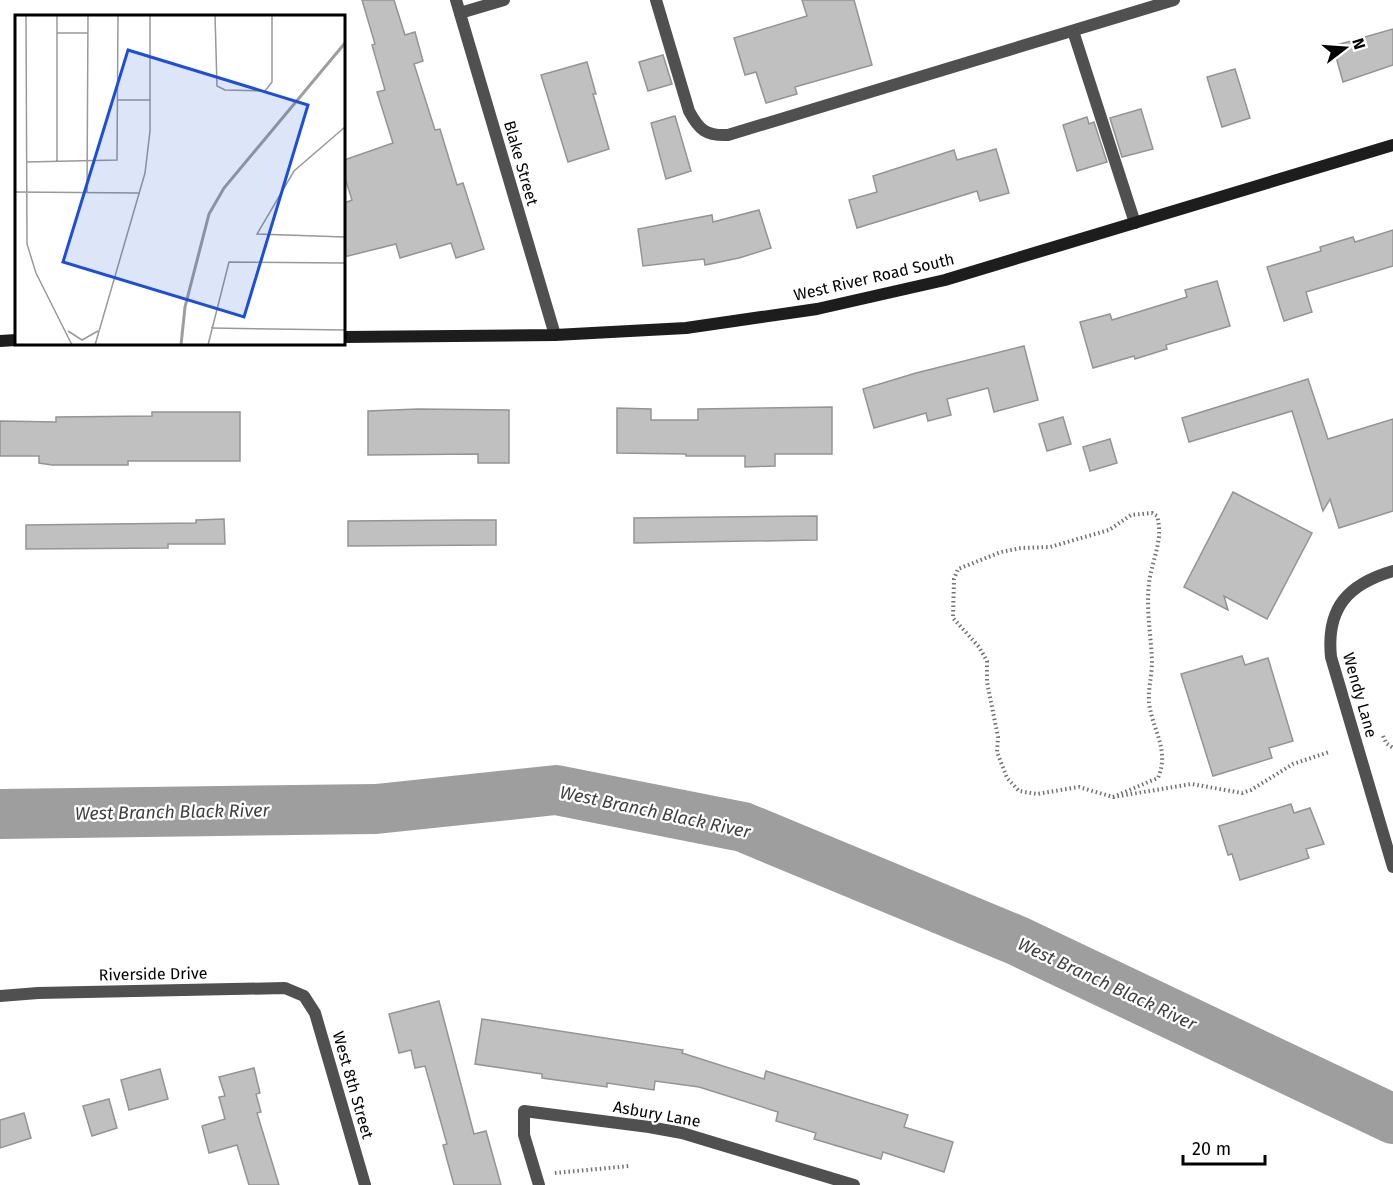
<svg xmlns="http://www.w3.org/2000/svg" width="1393" height="1185" viewBox="0 0 1393 1185" font-family="'Fira Sans',sans-serif">
<rect width="100%" height="100%" fill="#fff"/>
<g fill="none" stroke-linecap="round" stroke-linejoin="round">
<path stroke="#9e9e9e" stroke-width="50" d="M0,814L376,809L556,790L743,827L1018,941L1393,1119"/>
</g>
<g fill="#c0c0c0" stroke="#949494" stroke-width="1.5">
<path d="M362,0H394L405,35L415,32L423,61L414,64L435,130L440,129L457,185L463,183L484,249L456,258L451,243L400,258L396,244L344,257V203L352,200L344,175V160L393,143L377,92L385,90L372,45L375,44Z"/>
<path d="M802,0H854L872,65L795,87L797,94L766,103L756,72L745,75L734,38L807,16Z"/>
<path d="M1393,29V65L1343,82L1333,46Z"/>
<path d="M663,55L672,84L648,91L639,62Z"/>
<path d="M587,62L596,94H593L609,149L568,162L541,75Z"/>
<path d="M1235,69L1250,118L1222,127L1207,77Z"/>
<path d="M1141,109L1153,149L1122,157L1110,118Z"/>
<path d="M675,116L691,171L666,179L651,123Z"/>
<path d="M1087,117L1089,124L1094,122L1107,162L1077,171L1063,125Z"/>
<path d="M996,149L1009,193L980,201L977,191L857,228L849,200L877,192L873,176L954,150L957,160Z"/>
<path d="M759,210L771,248L739,258L705,265L704,259L643,266L638,229L712,215L713,222Z"/>
<path d="M1393,230V266L1306,292L1312,312L1284,321L1267,267L1321,251L1320,247L1353,237L1355,242Z"/>
<path d="M1217,281L1230,326L1166,345L1167,349L1135,359L1134,356L1093,368L1080,322L1110,314L1112,320L1187,297L1185,290Z"/>
<path d="M1024,346L1038,400L994,412L988,388L947,399L951,415L928,421L926,413L874,428L863,389L916,373Z"/>
<path d="M1308,379L1328,439L1393,419V511L1339,528L1330,499L1323,511L1292,411L1189,442L1182,418Z"/>
<path d="M832,407V454H775V466L745,467V456H686V454L617,453V408L651,409V420H698V409Z"/>
<path d="M418,409L509,410V463H478V454L368,455V411Z"/>
<path d="M152,412H240V461H128V465H52L39,463V456H0V421L56,422V417L152,416Z"/>
<path d="M1063,417L1071,444L1047,451L1039,424Z"/>
<path d="M1110,439L1117,463L1090,471L1083,447Z"/>
<path d="M1233,492L1312,533L1267,619L1224,596L1228,610L1184,587Z"/>
<path d="M817,516V540L634,543V518Z"/>
<path d="M224,519L225,544H168V548L26,549V525L196,523V520Z"/>
<path d="M467,520H496V545L348,546V521Z"/>
<path d="M1242,656L1245,665L1268,658L1293,741L1269,748L1272,758L1213,776L1181,674Z"/>
<path d="M1291,804L1294,813L1310,808L1324,844L1306,849L1309,858L1240,880L1232,854L1228,855L1219,826Z"/>
<path d="M439,1001L474,1134L486,1131L501,1185H454L443,1145L447,1144L425,1066L415,1068L411,1050L399,1053L389,1014Z"/>
<path d="M482,1019L683,1050L682,1053L764,1079L766,1071L908,1115L904,1127L953,1142L944,1172L883,1152L881,1159L814,1139L816,1133L776,1121L778,1112L699,1087L655,1081L654,1090L607,1083V1087L542,1078V1074L475,1064Z"/>
<path d="M254,1068L260,1093L256,1094L261,1112L257,1113L279,1185H249L237,1145L209,1153L202,1126L225,1119L219,1097L225,1096L219,1077Z"/>
<path d="M160,1069L168,1099L129,1110L121,1080Z"/>
<path d="M109,1099L117,1128L92,1136L83,1106Z"/>
<path d="M24,1113L31,1138L0,1148V1120Z"/>
</g>
<g fill="none" stroke-linecap="round" stroke-linejoin="round">
<g stroke="#727272" stroke-width="4" stroke-dasharray="1.5 3" stroke-linecap="butt">
<path d="M1383,736L1386,743L1393,748"/>
<path d="M1113,797L1158,778C1170,749 1152,730 1149,702C1148,689 1152,675 1152,661C1151,635 1146,610 1149,583C1152,559 1164,540 1157,516L1152,513L1131,515L1109,530L1050,547L1021,548L1001,552L958,569L954,579L953,618L979,647L987,661V682L998,737L997,752L1007,778L1019,791L1037,794L1079,787L1113,797L1192,784L1242,793L1251,790L1293,764L1329,752"/>
<path d="M555,1173L629,1166"/>
</g>
<g stroke="#505050" stroke-width="12">
<path d="M656,0L689,111C699,130 706,136 728,135L1174,0"/>
<path d="M1073,31L1135,223"/>
</g>
<g stroke="#505050" stroke-width="12">
<path d="M456,0L555,335"/>
<path d="M460,13L504,0"/>
<path d="M1393,571C1348,584 1326,608 1331,657L1393,867"/>
<path d="M0,996L38,993L285,988L304,996L315,1013L365,1185"/>
<path d="M539,1185L524,1135V1111L649,1127L682,1133L854,1185"/>
</g>
<g stroke="#1d1d1d" stroke-width="12">
<path d="M344,337L555,335L686,328L817,309L945,280L1393,145"/>
<path d="M0,341L16,340"/>
</g>
</g>
<g text-anchor="middle" dominant-baseline="central" stroke-width="4.5" stroke-linejoin="round" paint-order="stroke">
<g font-size="16" fill="#000" stroke="#fff">
<text transform="translate(521 163) rotate(74)">Blake Street</text>
<text transform="translate(874 277) rotate(-13)">West River Road South</text>
<text transform="translate(1360 695) rotate(74)">Wendy Lane</text>
<text transform="translate(153 974) rotate(-1)">Riverside Drive</text>
<text transform="translate(353 1085) rotate(74)">West 8th Street</text>
<text transform="translate(657 1114) rotate(10)">Asbury Lane</text>
</g>
<g font-size="18" font-style="italic" fill="#3f3f3f" stroke="#fff">
<text transform="translate(172 812) rotate(-1)">West Branch Black River</text>
<text transform="translate(655 812) rotate(12)">West Branch Black River</text>
<text transform="translate(1107 984) rotate(25)">West Branch Black River</text>
</g>
</g>
<g transform="translate(15 15)">
<rect width="330" height="330" fill="#fff"/>
<path fill="none" stroke="#9e9e9e" stroke-width="3" d="M166,330L170,292L194,199L209,173L330,28"/>
<path fill="none" stroke="#999" stroke-width="1.5" d="M11,0L12,229L21,258L57,330M200,0L202,71L210,75L250,76L257,67V0M42,18H73M103,85H135M330,112L279,156L242,219L330,222M11,147L102,145L103,0M42,147V0M0,177L125,178M72,178L73,0M196,313L330,315M53,316L67,325L83,316M80,330L130,158L135,116V0M193,330L214,247L330,248"/>
<path fill="#1d4ed8" fill-opacity="0.15" stroke="#1d4ed8" stroke-width="3" d="M113,35L293,90L229,302L48,247Z"/>
<rect width="330" height="330" fill="none" stroke="#000" stroke-width="3"/>
</g>
<g transform="translate(1345 48) rotate(73)" stroke="#ffffff" stroke-width="4.5" paint-order="stroke">
<path d="M0-4.5L10 22L0 15L-10 22Z" fill="#000000"/>
<text y="-9" font-size="16" font-weight="bold" text-anchor="middle" fill="#000000">N</text>
</g>
<path d="M1183 1155v9h82v-9" fill="none" stroke="#000000" stroke-width="3"/>
<text x="1192" y="1155" font-size="18" fill="#000000" stroke="#ffffff" stroke-width="4.5" paint-order="stroke">20 m</text>
</svg>
